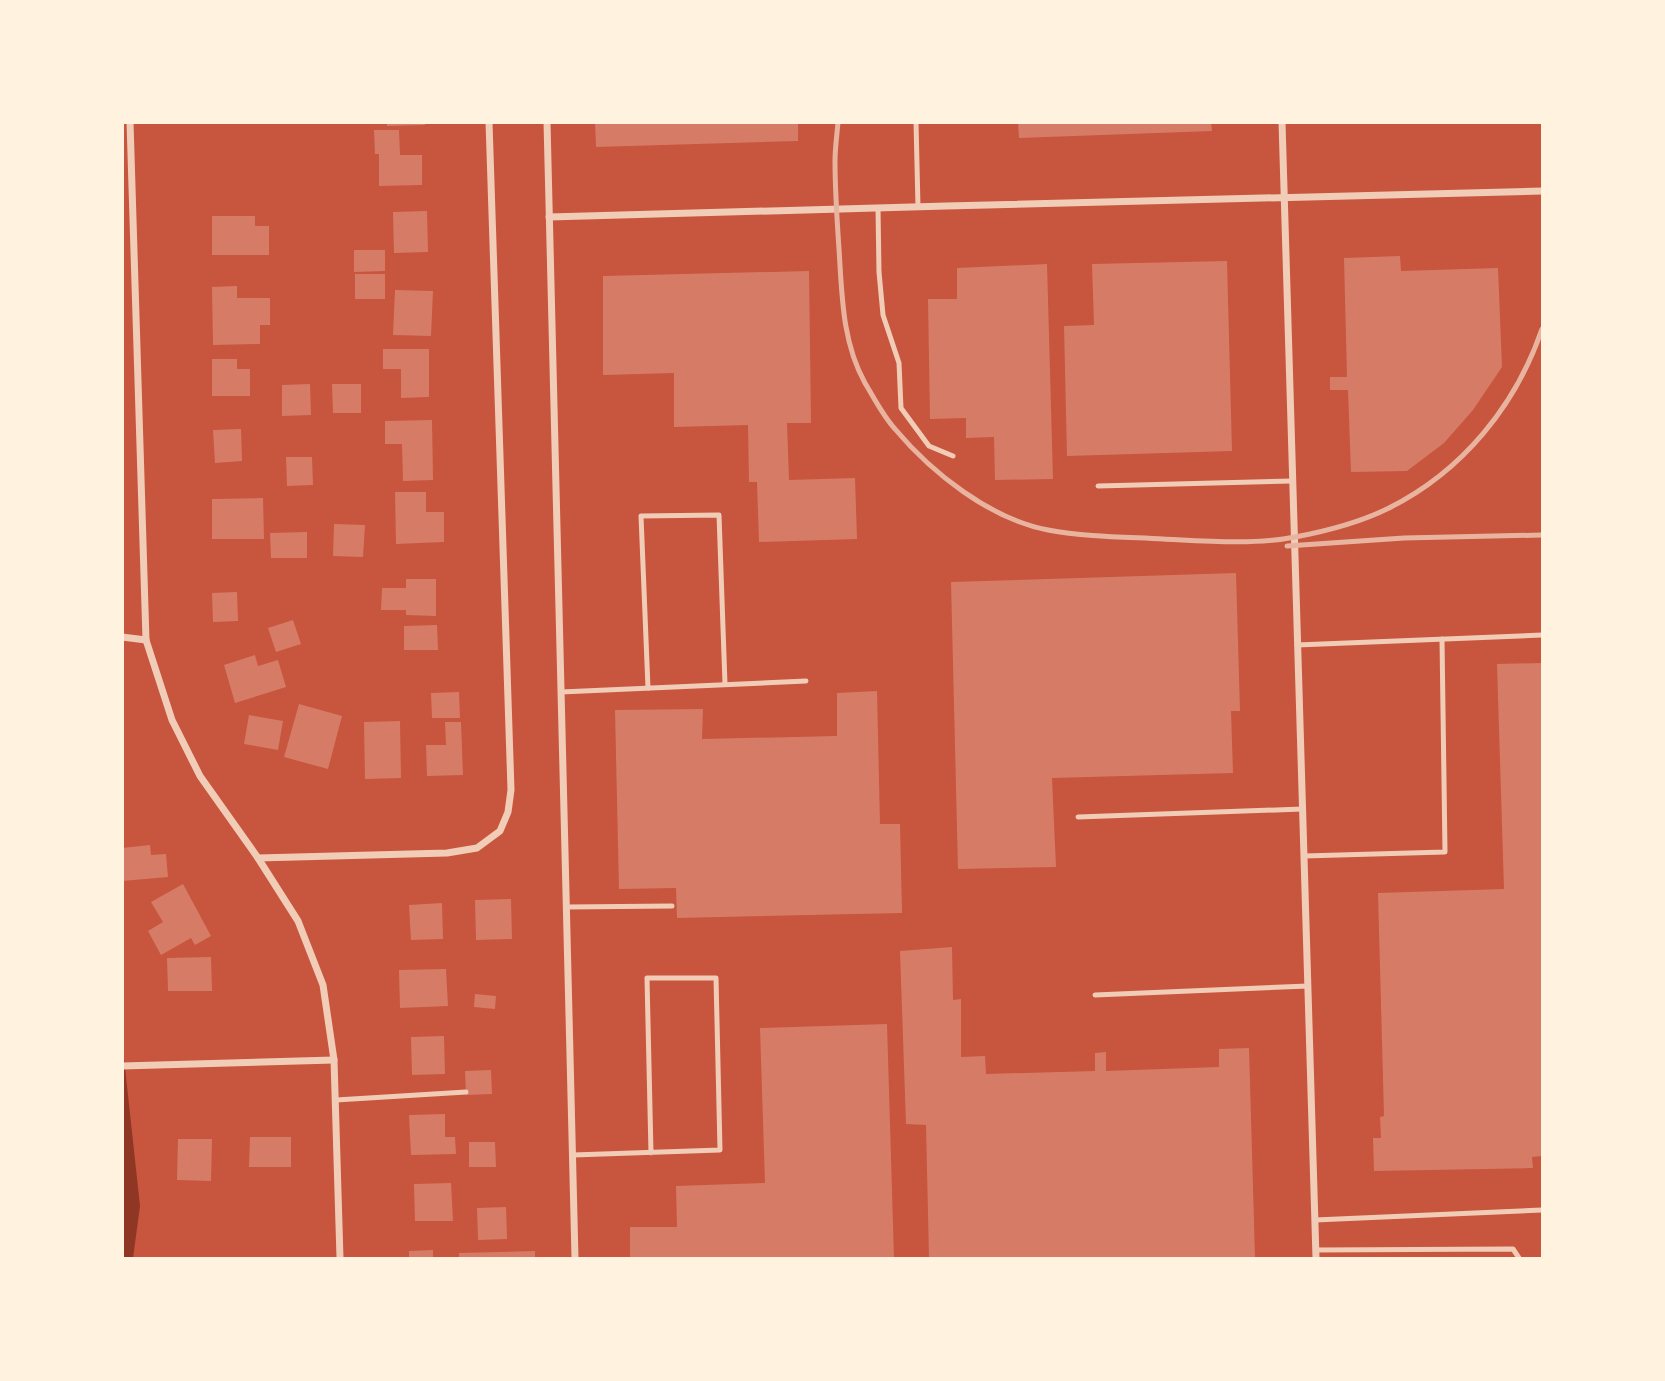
<svg xmlns="http://www.w3.org/2000/svg" width="1665" height="1381" viewBox="0 0 1665 1381" font-family="'PT Sans Narrow',sans-serif">
<rect width="100%" height="100%" fill="#c8553d"/>
<path fill="#8f3625" d="M122,1040L140,1206L133,1258H122Z"/>
<g fill="#d67c66">
<path d="M387,122H425V125L387,126Z"/>
<path d="M595,122H798V141L596,147Z"/>
<path d="M1018,122H1211L1212,131L1019,138Z"/>
<path d="M374,130H399L400,155H422V185L379,186V154H375Z"/>
<path d="M427,211L428,252L394,253L393,212Z"/>
<path d="M212,216H255V226H269V255H212Z"/>
<path d="M354,250H385V271L354,272Z"/>
<path d="M1400,256L1401,271L1498,268L1502,367L1473,410L1444,443L1407,471L1351,472L1348,390H1330V377H1347L1344,258Z"/>
<path d="M1227,261L1232,451L1067,456L1064,326L1094,325L1092,264Z"/>
<path d="M1047,264L1053,479L995,480L994,437L966,438V418L930,419L928,299H957V268Z"/>
<path d="M809,271L811,423H787L789,480L855,478L857,539L759,542L757,482H749L748,425L674,427V373L603,375V276Z"/>
<rect x="355" y="274" width="30" height="25"/>
<path d="M237,286V298H270V325H260V344L213,345L212,287Z"/>
<path d="M395,290L433,291L431,336L393,335Z"/>
<path d="M383,349H429V397L401,398V369H383Z"/>
<path d="M212,359H237V369H250V396H212Z"/>
<path d="M310,384L311,415L282,416V385Z"/>
<path d="M332,384H361V413H333Z"/>
<path d="M432,420L433,480L403,481L402,444H385V421Z"/>
<path d="M241,429L242,461L215,463L213,430Z"/>
<path d="M286,457H312L313,485L287,486Z"/>
<path d="M395,492H426V512H444V542L396,544Z"/>
<path d="M263,498L264,539H212V499Z"/>
<path d="M334,524L365,525L363,557L333,556Z"/>
<path d="M307,532V558H271L270,533Z"/>
<path d="M1236,573L1240,711H1231L1233,773L1052,778L1056,867L958,869L951,582Z"/>
<path d="M406,579H436V616L406,615V610H381L382,588H406Z"/>
<path d="M237,592L238,621L213,622L212,593Z"/>
<path d="M293,620L301,644L276,652L268,628Z"/>
<path d="M437,625L438,650H404V626Z"/>
<path d="M255,655L258,666L278,660L286,687L235,703L224,665Z"/>
<path d="M1542,663V1156L1532,1157L1533,1168L1374,1171L1373,1138H1381L1380,1117L1384,1116L1378,893L1504,889L1497,664Z"/>
<path d="M877,691L880,824H900L902,913L677,918L676,888L619,889L615,710L703,709L702,739L837,736V693Z"/>
<path d="M459,692L460,718H432L431,693Z"/>
<path d="M299,704L342,716L328,769L284,757Z"/>
<path d="M249,715L283,721L278,750L244,744Z"/>
<path d="M400,721L401,778L365,779L364,722Z"/>
<path d="M445,722H461L463,775L427,776L426,745H446Z"/>
<path d="M150,845L151,855L166,854L168,877L122,881V848Z"/>
<path d="M183,884L211,936L195,945L191,938L161,955L148,931L163,922L151,902Z"/>
<path d="M511,899L512,939L476,940L475,900Z"/>
<path d="M442,903L443,939L411,940L409,905Z"/>
<path d="M952,947L953,1000L961,999V1057L985,1056L986,1074L1095,1071V1053L1106,1052V1071L1219,1067V1049L1249,1048L1255,1258H929L926,1125L906,1124L900,951Z"/>
<path d="M211,957L212,991H168L167,958Z"/>
<path d="M446,969L448,1006L400,1008L399,970Z"/>
<path d="M475,994L496,996L495,1009L474,1007Z"/>
<path d="M887,1024L894,1258H630V1227H677L676,1186L765,1183L760,1028Z"/>
<path d="M444,1036L445,1074L412,1075L411,1037Z"/>
<path d="M491,1070L492,1094L466,1095L465,1071Z"/>
<path d="M445,1114V1137H455L456,1154L411,1155L409,1115Z"/>
<path d="M250,1137H291V1167H249Z"/>
<path d="M178,1139H212L211,1181L177,1180Z"/>
<path d="M469,1142H495L496,1167H469Z"/>
<path d="M451,1183L453,1221H415L414,1184Z"/>
<path d="M506,1207L507,1239L478,1240L477,1208Z"/>
<path d="M433,1250V1258H409V1251Z"/>
<path d="M535,1251V1258H459V1253Z"/>
</g>
<g fill="none" stroke-linecap="round" stroke-linejoin="round">
<g stroke="#f1ccb7" stroke-width="5">
<path d="M916,122L918,207"/>
<path d="M878,208L879,272L883,315L899,363L901,408L929,446L953,456"/>
<path d="M1098,486L1292,481"/>
<path d="M1297,645L1542,635"/>
<path d="M648,688L641,516L719,515L725,684"/>
<path d="M561,692L806,681"/>
<path d="M1078,817L1302,809"/>
<path d="M1304,856L1445,852L1442,639"/>
<path d="M567,907L672,906"/>
<path d="M1095,995L1308,986"/>
<path d="M336,1100L466,1092"/>
<path d="M573,1155L720,1150L716,978H647L651,1153"/>
<path d="M1315,1220L1542,1210"/>
<path d="M1316,1250L1513,1249L1519,1258"/>
</g>
<g stroke="#f1ccb7" stroke-width="7">
<path d="M130,122L146,640L172,720L200,776L258,858L298,921L323,985L334,1060L340,1258"/>
<path d="M547,122L575,1258"/>
<path d="M1282,122L1316,1258"/>
<path d="M549,217C880,209 1211,197 1542,191"/>
<path d="M122,637L146,640"/>
<path d="M258,858L447,853L477,848L500,831L508,812L511,790L489,122"/>
<path d="M122,1066L334,1060"/>
</g>
<g stroke="#e9b49f" stroke-width="5">
<path d="M838,122C837,135 835,148 835,161C835,190 837,220 839,249C842,294 842,342 865,383C874,398 883,416 895,429C932,473 990,519 1048,530C1086,537 1125,537 1163,539C1204,541 1255,545 1295,537C1327,531 1361,522 1389,508C1463,471 1516,405 1542,329"/>
<path d="M1287,546L1404,538L1542,535"/>
</g>
</g>
<rect width="1665" height="1381" fill="none" stroke="#fff3e0" stroke-width="248"/>
</svg>
